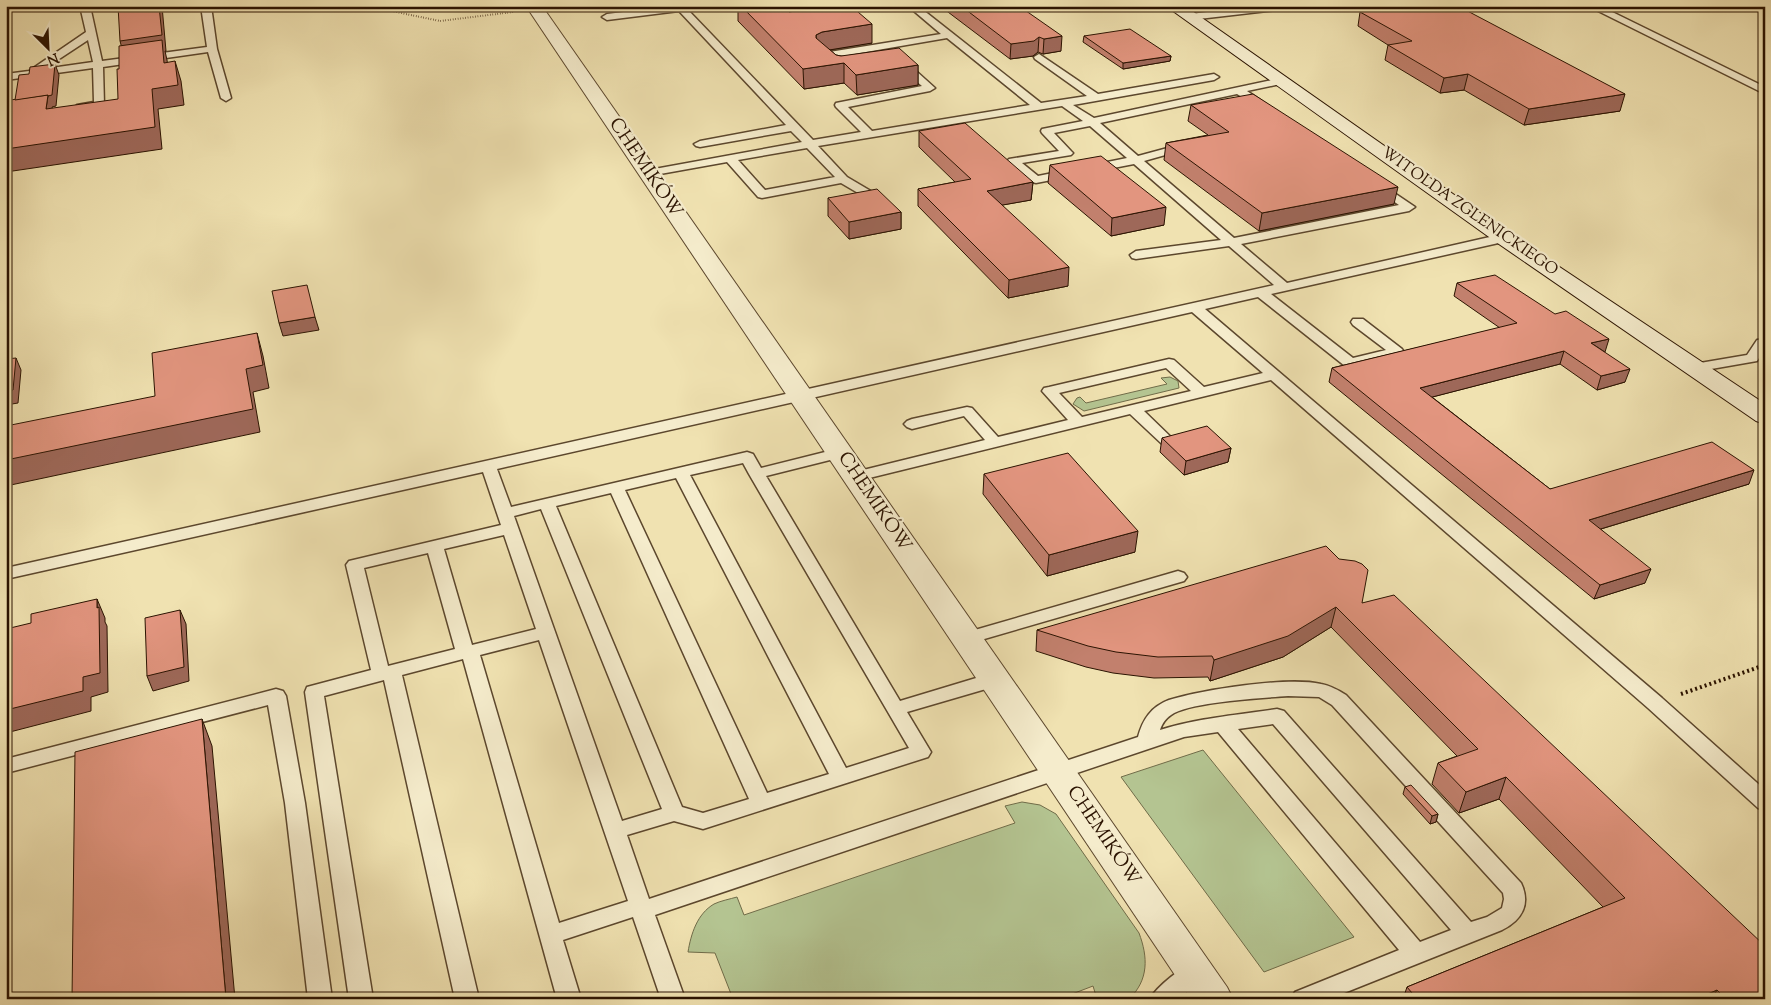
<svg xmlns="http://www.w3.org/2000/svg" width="1771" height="1005" viewBox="0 0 1771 1005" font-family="'Sorts Mill Goudy',serif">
<rect width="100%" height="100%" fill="#f0e2b1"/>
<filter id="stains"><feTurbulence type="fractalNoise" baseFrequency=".004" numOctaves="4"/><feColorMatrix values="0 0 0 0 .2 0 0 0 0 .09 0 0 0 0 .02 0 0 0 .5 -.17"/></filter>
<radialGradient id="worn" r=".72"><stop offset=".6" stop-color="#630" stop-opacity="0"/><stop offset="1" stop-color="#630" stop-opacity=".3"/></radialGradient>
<g fill="#b4c491" stroke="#706c49">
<path d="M1170,377L1178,381L1179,388L1084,411L1073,404L1077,398L1080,397L1086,403L1167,384L1161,378Z"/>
<path d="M1203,750L1354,937L1264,972L1121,777Z"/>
<path d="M1022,802L1040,805L1056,814L1139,933C1148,957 1149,980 1129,999H1097L1093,986L1059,999H733L715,953L688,952C691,934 697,914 714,904C720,901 730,899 737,897L744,915L1015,823L1005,806Z"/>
</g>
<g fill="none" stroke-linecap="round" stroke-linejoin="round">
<defs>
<g id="lane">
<path d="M80,6H90L102,61L207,47L201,6H211L217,49L231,98L226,101L221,98L208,52L103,67L104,105C98,110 82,112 76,107L77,105L94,102L93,68L6,80V74L29,71L86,32ZM88,40L93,62L44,69Z"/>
<path d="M672,6H693L692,9L688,10L813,140L861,132L836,107L835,105L836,103L922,86L897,65L896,63L901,60L905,61L935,88L930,91L848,107L872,131L1030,105L947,38L831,58L835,62L830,65L818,56L823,53L941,34L908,6H918L1041,103L1087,96L1035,59L1034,57L1039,54L1098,94L1214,74L1219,77L1214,80L1073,105L1094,118L1281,78L1285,79L1286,81L1285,83L1247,91L1267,105L1268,107L1263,110L1237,94L1100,123L1138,156L1186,143L1190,144L1192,146L1190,148L1144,161L1234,238L1399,205L1374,188L1372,186L1374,184L1378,182L1415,207L1409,211L1241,244L1287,283L1503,234L1507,235L1509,238L1507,241L1503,242L1271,294L1353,358L1386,350L1353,325L1351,322L1353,319H1363L1402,349L1404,352L1402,355L1397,356L1350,367L1345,366L1258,297L1205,309L1662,698L1765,790V810L1758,808L1648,708L1271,380L1144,411L1175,441L1172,444H1162L1130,414L857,481L851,479L849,476L851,473L985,440L964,416L912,429L907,427L904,424L907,421L912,419L967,407L972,408L998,437L1068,420L1042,391L1044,388L1049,387L1169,359L1174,360L1204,387L1263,373L1192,312L497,469L511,507L747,452L753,454L761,468L841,448L846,450L849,453L846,456L766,476L900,701L996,672L1003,674L1005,679L1003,684L907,712L931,752L928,757L703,829L674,821L627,835L649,899L1138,737C1143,719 1151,707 1169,700C1202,690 1288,676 1321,684C1331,686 1338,690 1346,695L1521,883C1531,904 1522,920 1502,930L1329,999H1291L1295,992L1399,950L1218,732L1184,737L655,915L685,999H661L633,917L563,940L581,999H557L463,659L402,675L479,999H455L384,680L324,696L373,999H349L305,692L307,687L371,670L346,565L349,561L501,525L483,472L6,579V568L1274,285L1229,246L1136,259L1132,258L1130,255L1136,251L1221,240L1134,164L1036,183L1032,182L1009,163L1007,161L1009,159L1059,151L1042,133L1041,131L1042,129L1083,121L1062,106L818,146L847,177L886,200L888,203L882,207L841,183L762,198L758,197L727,162L649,176L645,175L643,173L645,171L649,170L802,142L791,131L700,147L696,146L694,144L700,141L786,125L679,11L607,20L602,17L607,14ZM1090,126L1127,158L1038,176L1022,163L1071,155L1073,153L1071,151L1054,133ZM807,148L835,177L765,190L738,160ZM1166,368L1191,391L1082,417L1059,393ZM743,463L749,474L909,748L846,768L690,475ZM676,478L829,774L767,793L625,490ZM611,493L749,799L703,813L682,807L556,506ZM541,509L662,809L622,821L514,516ZM504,535L536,629L472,645L444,549ZM428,553L455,649L388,666L364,568ZM539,640L628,901L559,923L480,655ZM1288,696L1319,697L1332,705L1503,893L1504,899L1502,908L1487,917L1471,922L1284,711L1277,709C1237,715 1198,718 1160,730C1162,724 1165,719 1171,715C1189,702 1263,698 1288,696ZM1273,724L1451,930L1420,942L1238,729Z"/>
<path d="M1260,6H1290L1286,9L1190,20L1185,17L1190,14Z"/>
<path d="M1588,6H1600L1765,87V94Z"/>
<path d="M1765,339V349L1757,361L1694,372L1689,371L1687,368L1689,365L1694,364L1747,355L1757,340Z"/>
<path d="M1178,571L1184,573L1187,577L1184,581L967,644L961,642L958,638L961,634Z"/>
<path d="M276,689L283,691L286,696L305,803L332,999H308L285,803L268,705L6,773V759Z"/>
<path d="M1195,962L1203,965L1206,972L1203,979L1179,999H1150C1157,986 1182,967 1195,962Z"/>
</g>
<path id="street" d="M526,6H542L1227,987L1233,999H1191Z"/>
<path id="secondary" d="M1166,6H1185L1510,234L1765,404V424L1756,421L1496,242Z"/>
</defs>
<use href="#lane" stroke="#5c472d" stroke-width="3"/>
<use href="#street" stroke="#5c472d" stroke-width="2"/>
<use href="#secondary" stroke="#2b1301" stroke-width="2"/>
<path stroke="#2b1301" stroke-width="2" stroke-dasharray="0.5 2" stroke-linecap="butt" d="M367,6L440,21L513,12"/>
<path stroke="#2b1301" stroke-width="4" stroke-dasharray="2 3" stroke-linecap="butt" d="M1681,694L1765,665"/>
<use href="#lane" fill="#f5eccc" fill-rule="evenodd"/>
<use href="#street" fill="#f5eccc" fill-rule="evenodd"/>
<use href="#secondary" fill="#f5eccc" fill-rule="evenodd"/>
</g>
<g fill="#c2806d" stroke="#2b1301">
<path d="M738,6H784L789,12L872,43L830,50L836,55L841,56L918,65V85L857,95L844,83L804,89L738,21Z"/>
<path d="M945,6H1019L1061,51L1043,54L1038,52L1033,56L1010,59L944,9Z"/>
<path d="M1360,12L1620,111L1524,125L1464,90L1440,93L1385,60L1388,45L1358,26Z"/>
<path d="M1084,36L1171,56L1170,61L1123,69L1083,42Z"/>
<path d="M1191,105L1394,204L1259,231L1164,160L1166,143L1208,135L1188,121Z"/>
<path d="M919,131L1033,182L1031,200L1002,205L1068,286L1008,298L918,206V189L955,182L919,147Z"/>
<path d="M1050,165L1164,225L1111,236L1048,183Z"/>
<path d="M828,198L901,212V229L849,239L828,216Z"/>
<path d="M1457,283L1604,352L1625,382L1597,390L1560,364L1432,397L1550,489L1749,484L1601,529L1645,583L1594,599L1329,382L1332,368L1500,328L1454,296Z"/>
<path d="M1162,438L1231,448L1228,462L1184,475L1160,452Z"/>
<path d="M984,474L1135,552L1047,576L983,494Z"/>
<path d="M1362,603L1765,999H1403L1407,987L1603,907L1499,799L1459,813L1432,784L1438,763L1457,756L1331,627L1283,657L1210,681L1208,677L1154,678L1113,673L1086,667L1036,651L1037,630Z"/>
<path d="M1405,787L1438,814L1436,822L1430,824L1403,794Z"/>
</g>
<g fill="#9e6859" stroke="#2b1301">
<path d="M159,6H162L166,51H165L167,60L170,83L124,56L120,41Z"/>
<path d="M872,24V43L823,51L817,54L816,35L822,32Z"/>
<path d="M1062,36L1061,51L1043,54L1044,39Z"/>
<path d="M1039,37L1038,52L1033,56L1010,59L1011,44Z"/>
<path d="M1171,56L1170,61L1123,69V63Z"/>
<path d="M175,61L181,81L184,105L158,109L162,149L6,172V149L152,89Z"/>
<path d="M844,63V83L804,89L803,69Z"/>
<path d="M55,64L59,75L56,106L52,107L55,116L46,109L48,96Z"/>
<path d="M918,65V85L857,95L856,75Z"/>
<path d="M1468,74L1464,90L1440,93L1444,78Z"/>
<path d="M1625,94L1620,111L1524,125L1529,109Z"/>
<path d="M1033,182L1031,200L986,208L987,191Z"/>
<path d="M1398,187L1394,204L1259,231L1262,213Z"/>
<path d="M1166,207L1164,225L1111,236L1112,218Z"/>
<path d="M901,212V229L849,239V222Z"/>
<path d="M1069,267L1068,286L1008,298L1009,280Z"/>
<path d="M315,317L319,330L283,336L279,323Z"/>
<path d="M257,333L263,356L269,388L253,392L260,432L6,486V460L246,369Z"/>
<path d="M1609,339L1605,352L1591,343Z"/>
<path d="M1564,351L1560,364L1417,401L1420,388Z"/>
<path d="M16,358L21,370L18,403L6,405V391Z"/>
<path d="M1630,369L1625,382L1597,390L1601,376Z"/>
<path d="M1231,448L1228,462L1184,475L1186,461Z"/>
<path d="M1754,470L1749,484L1584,534L1589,520Z"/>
<path d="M1138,531L1135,552L1047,576L1049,555Z"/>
<path d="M1651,569L1645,583L1594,599L1600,585Z"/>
<path d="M97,599L105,618V622L107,626L108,692L91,697V711L6,733V710L83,677L97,608Z"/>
<path d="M1336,607L1331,627L1283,657L1210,681L1214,660Z"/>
<path d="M180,610L186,624L189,681L153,691L147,676Z"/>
<path d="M202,719L212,746L235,999H226Z"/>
<path d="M1506,777L1499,799L1459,813L1466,792Z"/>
<path d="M1438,814L1436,822L1430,824L1432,816Z"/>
<path d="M1717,990L1712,999H1696Z"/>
</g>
<g fill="#e2957f" stroke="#2b1301">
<path d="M118,6H159L162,35L120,41Z"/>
<path d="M741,6H784L789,12L828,6H851L872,24L822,32L816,35V38L836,55L841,56L899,48L918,65L856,75L844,63L803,69Z"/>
<path d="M961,6H1019L1062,36L1044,39L1039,37L1034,41L1011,44Z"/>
<path d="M1402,6H1458L1625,94L1529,109L1468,74L1444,78L1388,45L1412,41L1360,12Z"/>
<path d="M1130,29L1171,56L1123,63L1084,36Z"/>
<path d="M162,40L164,63L175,61L178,85L152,89L155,127L6,149V121H7L10,100L48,95L46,109L118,99L117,69H119V46Z"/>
<path d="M55,64L52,95L48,96V95L15,100L19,75L29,74L30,67Z"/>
<path d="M1253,94L1398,187L1262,213L1166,143L1229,132L1191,105Z"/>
<path d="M965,123L1033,182L987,191L1069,267L1009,280L918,189L971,179L919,131Z"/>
<path d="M1101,156L1166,207L1112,218L1050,165Z"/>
<path d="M877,189L901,212L849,222L828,198Z"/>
<path d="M1495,275L1555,314L1566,311L1609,339L1591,343L1630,369L1601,376L1564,351L1420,388L1550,489L1712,442L1754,470L1589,520L1651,569L1600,585L1332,368L1517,323L1457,283Z"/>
<path d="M307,285L315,317L279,323L272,291Z"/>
<path d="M257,333L263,365L246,369L253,409L6,460V426L155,396L152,353Z"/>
<path d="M16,358L13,390L6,391V359Z"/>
<path d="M1207,426L1231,448L1186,461L1162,438Z"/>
<path d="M1068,453L1138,531L1049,555L984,474Z"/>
<path d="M1326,546L1339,559L1355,561L1362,564L1368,570L1362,603L1394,595L1765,946V999H1726L1717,990L1696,999H1417L1407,987L1625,898L1506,777L1466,792L1438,763L1478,749L1336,607L1288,636L1214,660L1212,656L1158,657L1116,652L1088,646L1037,630Z"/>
<path d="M97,599V608L99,607L100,673L83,677V691L6,710V629L31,623V614Z"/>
<path d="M180,610L184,667L147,676L145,618Z"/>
<path d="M202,719L226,999H72L75,752Z"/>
<path d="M1411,785L1438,814L1432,816L1405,787Z"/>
</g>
<g text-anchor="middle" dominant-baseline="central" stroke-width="4.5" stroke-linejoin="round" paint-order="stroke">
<g font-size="16" fill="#2b1301" stroke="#f5eccc">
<text transform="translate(1469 212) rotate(35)">WITOLDA ZGLENICKIEGO</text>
</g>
<g font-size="19" fill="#2b1301" stroke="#f5eccc">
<text transform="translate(645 168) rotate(56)">CHEMIKÓW</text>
<text transform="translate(874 502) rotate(56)">CHEMIKÓW</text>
<text transform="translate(1103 836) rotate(56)">CHEMIKÓW</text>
</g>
</g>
<rect width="1771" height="1005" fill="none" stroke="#f0e2b1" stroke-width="25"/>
<rect x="8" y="8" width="1756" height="990" fill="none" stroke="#2b1301" stroke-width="2.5"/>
<rect x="12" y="12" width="1746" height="980" fill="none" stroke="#2b1301"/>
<g transform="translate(48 48) rotate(156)" stroke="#f5eccc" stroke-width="4" paint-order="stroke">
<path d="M0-4L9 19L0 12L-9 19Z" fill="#2b1301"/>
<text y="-8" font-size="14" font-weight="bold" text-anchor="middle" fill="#2b1301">N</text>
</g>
<rect width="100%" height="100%" filter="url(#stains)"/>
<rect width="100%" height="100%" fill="url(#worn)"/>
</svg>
